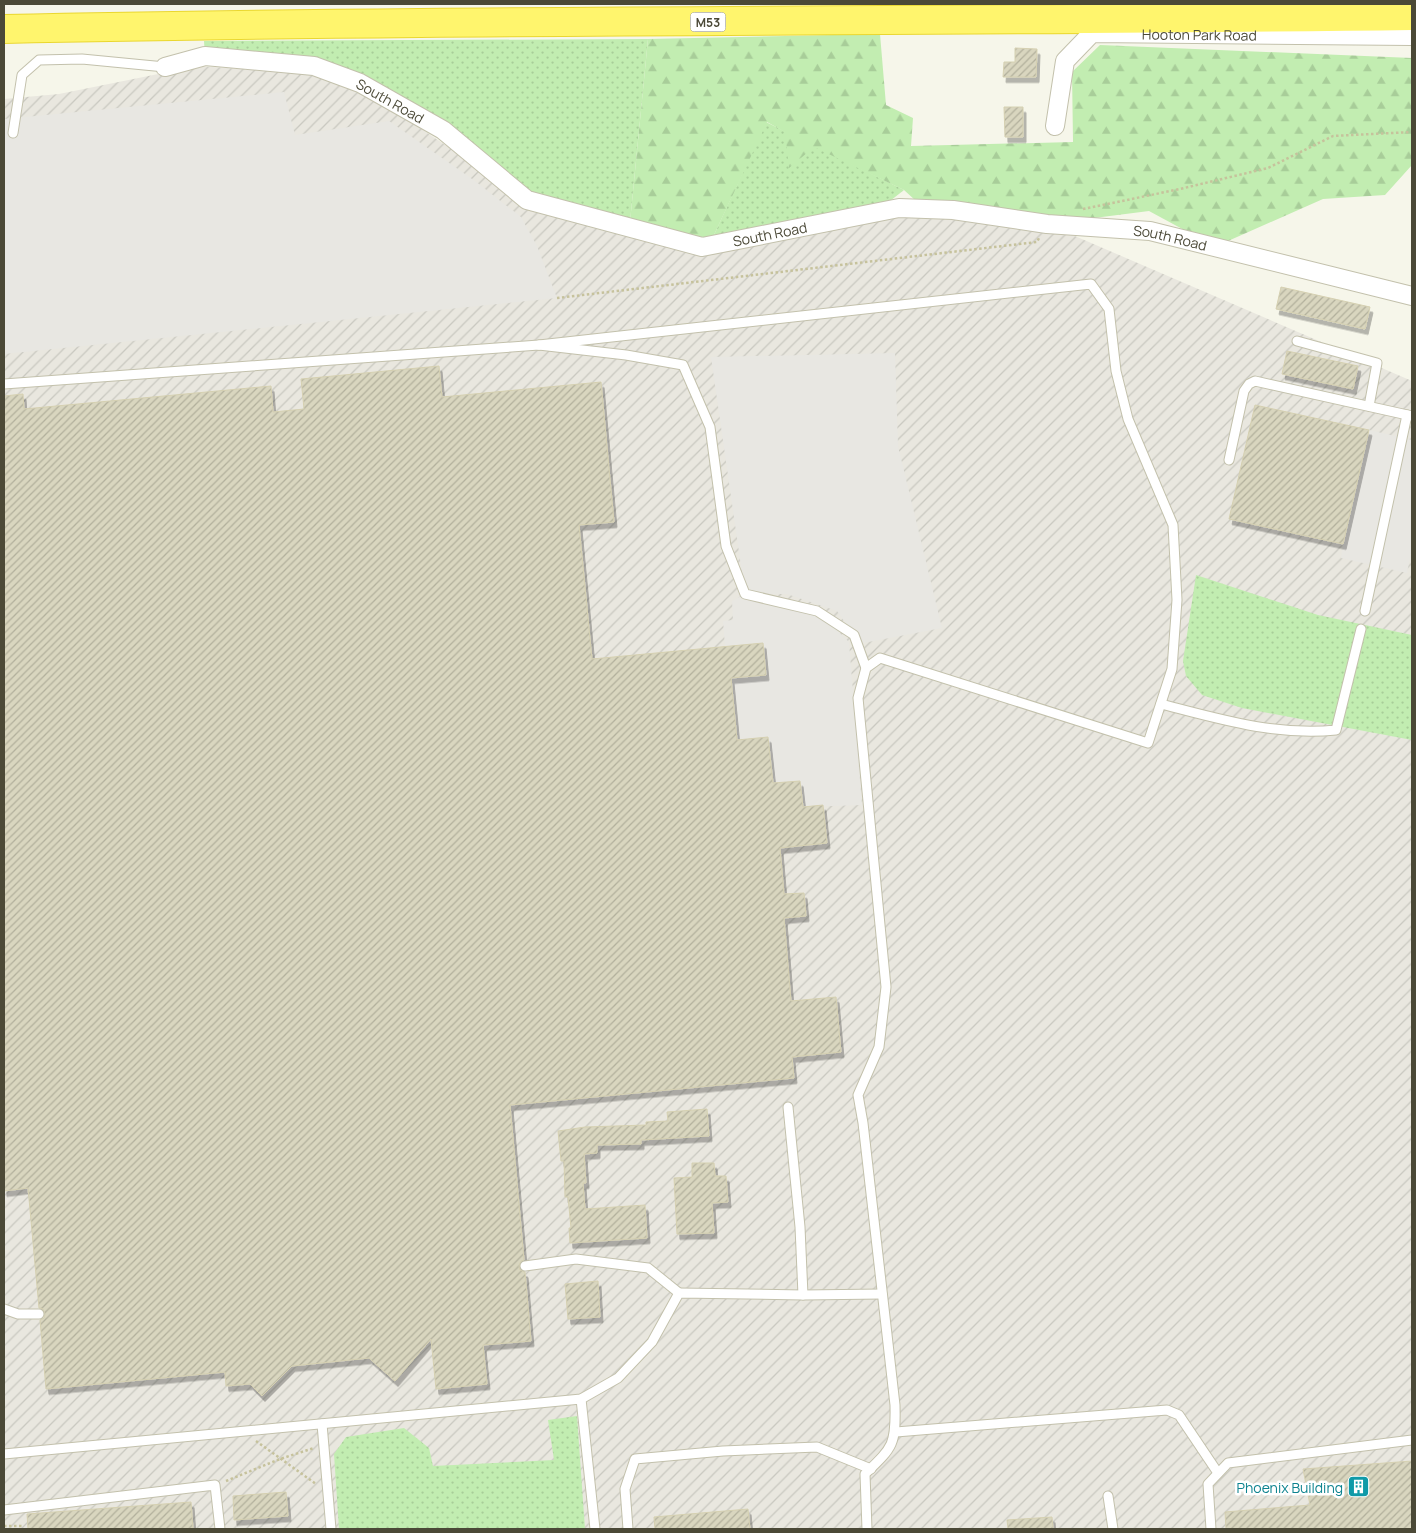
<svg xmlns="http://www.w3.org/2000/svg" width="1416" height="1533" viewBox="0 0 1416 1533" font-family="Manrope,sans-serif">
<defs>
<pattern id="industrial-furrows" width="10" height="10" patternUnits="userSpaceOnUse" patternTransform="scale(1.25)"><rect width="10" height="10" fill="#e9e7df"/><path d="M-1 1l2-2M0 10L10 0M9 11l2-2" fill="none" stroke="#c9c8c0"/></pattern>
<pattern id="grass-dots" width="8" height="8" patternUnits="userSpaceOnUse" patternTransform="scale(1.25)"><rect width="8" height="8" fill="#c2edb1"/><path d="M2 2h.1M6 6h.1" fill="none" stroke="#a8cd99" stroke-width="1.8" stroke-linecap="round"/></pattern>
<pattern id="forest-firs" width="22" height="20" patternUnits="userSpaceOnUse" patternTransform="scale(1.25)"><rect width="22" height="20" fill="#c2edb1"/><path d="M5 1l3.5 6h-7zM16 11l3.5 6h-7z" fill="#a8cd99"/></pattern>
<pattern id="building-hatch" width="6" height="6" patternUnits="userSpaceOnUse" patternTransform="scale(1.25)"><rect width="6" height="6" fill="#d9d6bf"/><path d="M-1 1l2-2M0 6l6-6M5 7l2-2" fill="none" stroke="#b2b09c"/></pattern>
<filter id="shadow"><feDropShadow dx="3" dy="5.5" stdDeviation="0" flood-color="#0004"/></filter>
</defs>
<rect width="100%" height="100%" fill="#f6f6ea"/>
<path fill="url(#industrial-furrows)" d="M198,66L313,74L368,93L527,200L702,247L899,208L1047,224L1412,381V1529H4V99L59,94Z"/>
<g fill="url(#grass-dots)">
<path d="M648,39L630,222L527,200L443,130L314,66L205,56L204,41Z"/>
<path d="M766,122L904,190L890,201L713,237Z"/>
<path d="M1196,575L1318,615L1412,635V740L1242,708L1202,695L1186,676L1183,661Z"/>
<path d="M577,1416L585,1529H339L334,1454L346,1437L404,1428L429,1448L433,1466L554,1460L548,1420Z"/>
</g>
<path fill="url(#forest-firs)" d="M880,34L886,105L913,118L911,146L1073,142L1072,72L1100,45L1412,58V165L1385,195L1323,199L1228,241L1186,231L1149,211L1047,224L916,201L904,190L814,147L789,168L785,132L767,122L713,237L685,239L630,222L648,39Z"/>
<g fill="#e8e7e2">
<path d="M284,92L295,135L389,121L475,181L521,217L537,246L557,298L4,354V119Z"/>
<path d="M895,353L898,446L942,628L858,644L854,635L837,611L787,594H749L817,611L849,642L862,805L803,807L800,781L773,783L768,737L737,740L731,678L766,675L763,643L725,647L723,621L733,620L732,601L745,594L711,357Z"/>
<path d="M1369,430L1412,440V547L1407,573L1341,558L1343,544Z"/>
</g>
<g fill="url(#building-hatch)" stroke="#d5d0b1" filter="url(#shadow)">
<path d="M1015,48L1037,49L1036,77H1003L1004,62H1015Z"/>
<path d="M1004,107H1023V137H1005Z"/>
<path d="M1281,287L1370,307L1365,329L1276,309Z"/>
<path d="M1287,351L1358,366L1353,389L1282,374Z"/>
<path d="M439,366L442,397L601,382L614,522L579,525L592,659L763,643L766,675L731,678L737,740L768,737L773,783L800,781L803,807L823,805L827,843L780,848L784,894L804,893L806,916L784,918L791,1001L836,997L841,1052L792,1057L794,1078L510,1105L524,1260L521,1261L519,1266L520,1270L525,1272L531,1341L483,1345L487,1384L436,1389L431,1339L395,1381L369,1358L292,1366L262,1396L250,1384L226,1386L225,1372L46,1389L40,1320L44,1318L45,1314L43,1309L39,1308L28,1188L4,1191V396L23,394L24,409L271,386L273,412L304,409L301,379Z"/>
<path d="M1255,405L1369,430L1343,544L1229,519Z"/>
<path d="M707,1109L709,1136L641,1140V1144L597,1145V1153L584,1154L586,1183H583L585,1209L645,1205L647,1238L570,1243L569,1228H571L568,1197H565L564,1161H561L558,1131L585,1127L646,1125V1122L668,1121L667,1112Z"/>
<path d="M692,1163H714L715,1176H726L728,1202L712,1203L714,1233L677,1234L674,1178L692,1177Z"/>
<path d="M598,1281L600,1317L568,1319L565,1284Z"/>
<path d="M1412,1461V1529H1226L1225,1512L1310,1505L1303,1469Z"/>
<path d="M286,1492L288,1516L234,1520L233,1496Z"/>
<path d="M191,1502L193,1529H28L27,1514Z"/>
<path d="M748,1509L750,1529H655L654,1517Z"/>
<path d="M1052,1517L1053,1529H1008L1007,1520Z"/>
</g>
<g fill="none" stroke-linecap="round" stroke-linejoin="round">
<defs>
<g id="service">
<path d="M13,133L22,75L39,60L82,59L165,67"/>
<path d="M1297,341L1377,363L1369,406"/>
<path d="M539,345L1091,284L1109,309L1116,371L1128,419L1173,525L1177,600L1172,669L1148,743L880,658L866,668L858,698L886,987L879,1047L858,1095L863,1123L895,1405C896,1445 893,1447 865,1474L867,1529"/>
<path d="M4,384L539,345L626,355L683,365L710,427L726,546L745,594L817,611L854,635L866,668"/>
<path d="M1229,460L1244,391L1249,384L1255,381L1412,416"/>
<path d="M1365,611L1407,415"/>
<path d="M1161,704C1219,719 1275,736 1336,730L1361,629"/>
<path d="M788,1107L800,1227L803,1295"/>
<path d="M525,1266L576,1259L648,1268L679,1293"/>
<path d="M4,1309L18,1314H39"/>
<path d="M581,1399L595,1529"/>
<path d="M322,1424L331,1529"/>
<path d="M896,1432L1167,1410L1179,1415L1218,1473"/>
<path d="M4,1454L581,1399L618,1378L652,1342L679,1293L803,1295L882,1294"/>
<path d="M1108,1496L1113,1529"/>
<path d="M4,1510L215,1485L220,1529"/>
<path d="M628,1529L625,1489L635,1459L723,1451L817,1447L871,1469"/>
<path d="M1211,1529L1208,1484L1228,1463L1412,1440"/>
</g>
<g id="minor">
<path id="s1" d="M165,67L205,56L314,66L360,83L443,130L527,200L702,247L899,208L953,210L1047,224L1150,231L1412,296"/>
<path id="s2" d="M1055,126L1065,61L1092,33L1412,36"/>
</g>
<path id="motorway" d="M4,29C473,19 943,22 1412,16"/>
</defs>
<use href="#service" stroke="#c3c1ac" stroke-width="11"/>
<use href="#minor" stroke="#c3c1ac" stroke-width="20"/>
<use href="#motorway" stroke="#ead730" stroke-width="30"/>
<g stroke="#c6c29c" stroke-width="2.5" stroke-dasharray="2.5 2.5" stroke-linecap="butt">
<path d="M1083,209L1180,189L1268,168L1333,136L1412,132"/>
<path d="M557,298L1037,242L1039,238"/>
<path d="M256,1441L316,1484"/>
<path d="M226,1481L280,1459L314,1448"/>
<path d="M4,1526H22V1529"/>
</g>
<use href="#service" stroke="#fff" stroke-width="9"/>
<use href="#minor" stroke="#fff" stroke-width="18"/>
<use href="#motorway" stroke="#fff56d" stroke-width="28"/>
</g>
<defs>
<symbol id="building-square" viewBox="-11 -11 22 22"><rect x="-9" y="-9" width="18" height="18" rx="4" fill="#0f9aa8" stroke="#fff"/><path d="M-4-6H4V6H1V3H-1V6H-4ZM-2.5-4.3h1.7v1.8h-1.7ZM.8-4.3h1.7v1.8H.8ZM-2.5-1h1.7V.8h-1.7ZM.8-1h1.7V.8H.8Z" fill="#fff"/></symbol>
</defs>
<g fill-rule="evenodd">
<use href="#building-square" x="1346" y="1474" width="25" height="25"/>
</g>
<g text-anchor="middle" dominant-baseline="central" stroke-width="5" stroke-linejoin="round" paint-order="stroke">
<rect fill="#fff" stroke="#818073" stroke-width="1" x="690.5" y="12.5" width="35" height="19" rx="4"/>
<g font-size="12" font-weight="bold" fill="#4b4937">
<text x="708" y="22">M53</text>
</g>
<g font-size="14" fill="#4b4937" stroke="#fff">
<text stroke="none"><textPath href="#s2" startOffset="212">Hooton Park Road</textPath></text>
<text stroke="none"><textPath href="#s1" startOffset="235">South Road</textPath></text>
<text stroke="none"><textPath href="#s1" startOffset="655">South Road</textPath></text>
<text stroke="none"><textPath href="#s1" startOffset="1060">South Road</textPath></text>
</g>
<g font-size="14" fill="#0d838f" stroke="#fff" text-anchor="end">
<text x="1343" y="1487">Phoenix Building</text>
</g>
</g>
<rect width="1416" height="1533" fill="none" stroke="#4b4937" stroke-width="10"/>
</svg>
